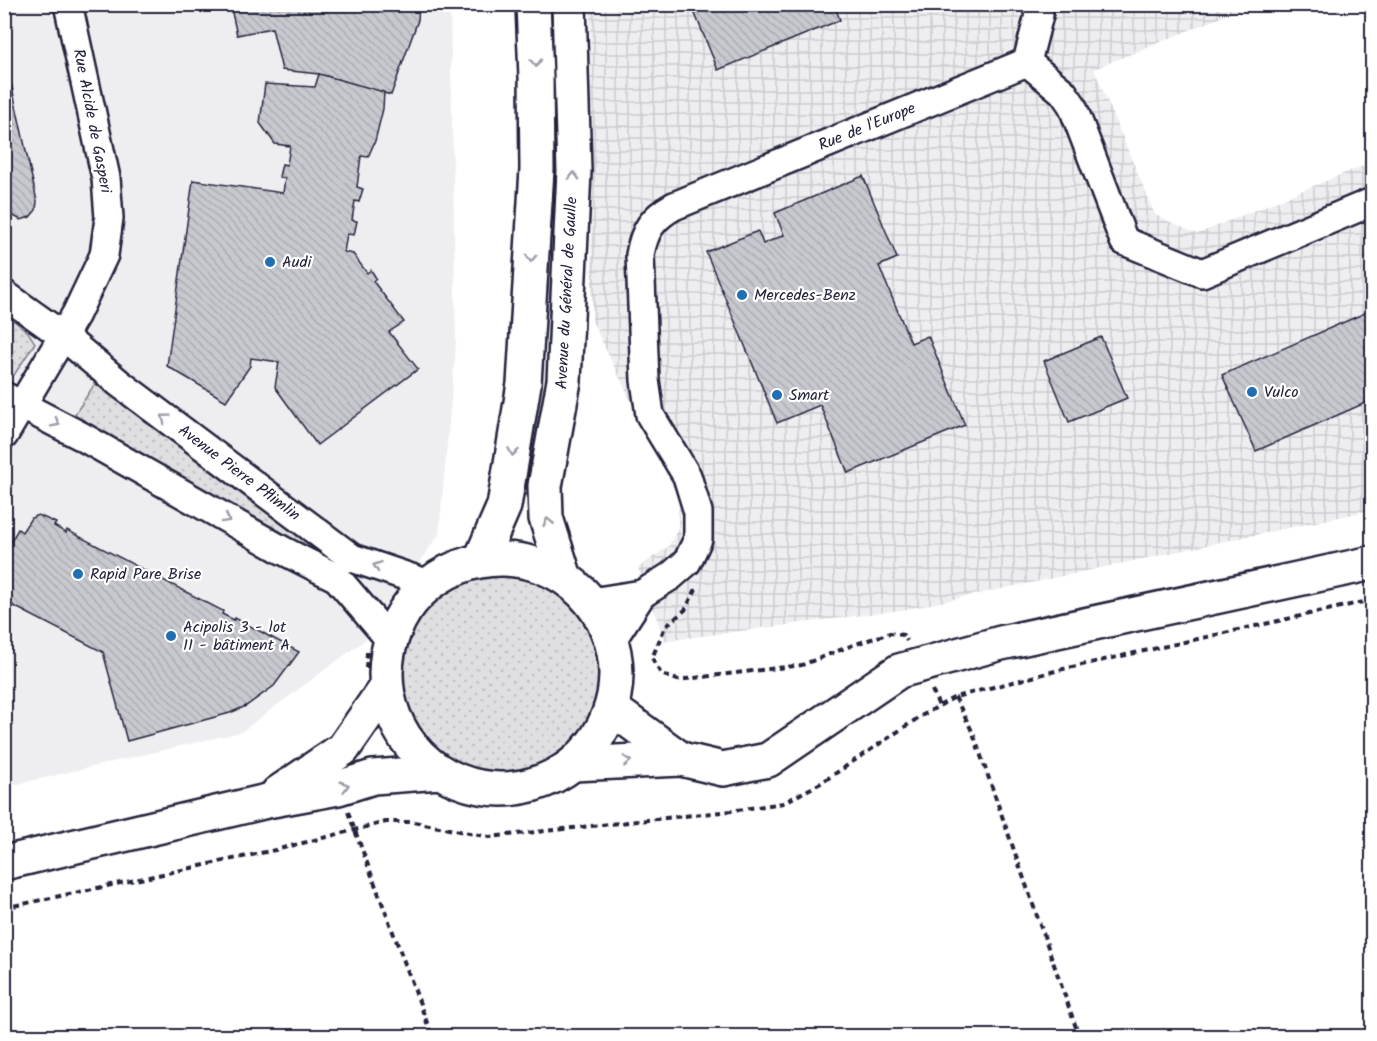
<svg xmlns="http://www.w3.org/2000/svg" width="1377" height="1041" viewBox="0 0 1377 1041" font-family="Kalam,sans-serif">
<defs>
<pattern id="industrial-grid" width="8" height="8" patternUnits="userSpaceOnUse" patternTransform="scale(1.5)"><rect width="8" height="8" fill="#eeeef1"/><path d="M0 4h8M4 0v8" fill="none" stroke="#ccccd0"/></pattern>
<pattern id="grass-dots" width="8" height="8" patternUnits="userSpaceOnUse" patternTransform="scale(1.5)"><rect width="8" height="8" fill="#dfdfe2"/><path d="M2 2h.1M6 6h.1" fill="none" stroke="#bfbfc3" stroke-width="1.8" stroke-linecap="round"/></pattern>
<pattern id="building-back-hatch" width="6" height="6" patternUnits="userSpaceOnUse" patternTransform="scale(1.5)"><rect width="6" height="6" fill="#c8c8cf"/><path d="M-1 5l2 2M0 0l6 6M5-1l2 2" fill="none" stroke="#acacb3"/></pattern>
</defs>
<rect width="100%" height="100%" fill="#fff"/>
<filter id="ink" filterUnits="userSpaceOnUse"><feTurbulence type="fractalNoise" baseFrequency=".0167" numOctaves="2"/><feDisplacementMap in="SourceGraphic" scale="12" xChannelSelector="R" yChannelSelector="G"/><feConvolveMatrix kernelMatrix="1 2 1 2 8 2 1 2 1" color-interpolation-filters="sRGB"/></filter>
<g filter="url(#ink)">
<path fill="#eeeef1" d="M4,5H450L456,344L439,534L365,640L241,732L5,787Z"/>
<path fill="url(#industrial-grid)" d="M590,5H1251L1094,69L1155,215L1197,234L1372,162V510L908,609L665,641L638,568L669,546L678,528L679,500L592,321Z"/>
<g fill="url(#grass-dots)" stroke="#80808e" stroke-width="1.5">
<path d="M5,314L28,332L35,343L14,375L5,377Z"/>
<path d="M94,385H103L340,560L335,568L77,422L75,414Z"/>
<circle cx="501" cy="675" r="104"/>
</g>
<g fill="url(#building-back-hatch)" stroke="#22223b" stroke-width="1.5">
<path d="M230,4H419L418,20L391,95L319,74L282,70L272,28L237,35Z"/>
<path d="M691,4H834L840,20L718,70Z"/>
<path d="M4,51L37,201L36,210L30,217L21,220L4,211Z"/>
<path d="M319,74L384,92L383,109L375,141L368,157L361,156L357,187L363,189L359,202L355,201L352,220L357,221L354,235L347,234L344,252L353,254L367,273L371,270L376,278L373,281L404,322L389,332L418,369L317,445L275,387L279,362L251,358L250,366L226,401L167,366L193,180L283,193L285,178L279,177L282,164L287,165L290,146L275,144L260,123L265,84L315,87Z"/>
<path d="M863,176L897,258L879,266L911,343L928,336L965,425L848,473L820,405L777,423L706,252L758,231L763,244L784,235L775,213Z"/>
<path d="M1372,310V400L1256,451L1222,375Z"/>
<path d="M1101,337L1127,398L1069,422L1044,361Z"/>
<path d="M38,515L56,523L54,526L66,533L67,530L223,611L222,614L234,620L235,618L299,652L274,686L246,706L230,713L127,741L103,652L4,601V553L18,529L22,532L31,518Z"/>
</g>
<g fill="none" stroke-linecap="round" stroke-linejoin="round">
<defs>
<g id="minor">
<path d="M1027,62L1039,15L1036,4"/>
<path d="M4,294L63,336L119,383L352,558L429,584"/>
<path d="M4,396L81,436L282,550L337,578L391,641"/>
<path d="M4,435L76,314L104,255L109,218L106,178L68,4"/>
<path d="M591,602L642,594L671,576L687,562L698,539V512L687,476L650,415L645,380L640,255C644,231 652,218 674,206L1027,62L1063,92L1072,105L1124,241L1202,273L1372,202"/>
<path d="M612,640L642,594"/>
</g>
<g id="major">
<circle cx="501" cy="674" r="115"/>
<path d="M481,559L504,506L524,384L537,169L536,77L533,4"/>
<path d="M565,578L546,518L545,486L564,381L574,171L569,4"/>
<path d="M611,708L681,759"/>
<path d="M573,764L681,759L723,769L768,760L899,671L1001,643L1372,563"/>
<path d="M278,793L343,749L386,687"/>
<path d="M4,863L267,801L338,788L373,777L440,772"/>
</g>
</defs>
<use href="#minor" stroke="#22223b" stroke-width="32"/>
<use href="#major" stroke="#22223b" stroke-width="38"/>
<g stroke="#22223b" stroke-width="4" stroke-dasharray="6 4.5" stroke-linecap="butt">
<path d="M696,589L685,610L665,627L652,658L661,674L678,680L802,665L853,645L890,633L903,635L907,641"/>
<path d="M366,668L367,652"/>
<path d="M932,690L939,706"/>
<path d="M955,697L973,733L1079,1036"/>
<path d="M348,812L432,1036"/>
<path d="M4,908L275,850L386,822H414L489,837L731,811L783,803L821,783L921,716L955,697L1059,670L1372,600"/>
</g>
<use href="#minor" stroke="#fff" stroke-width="27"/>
<use href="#major" stroke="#fff" stroke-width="33"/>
</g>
<defs><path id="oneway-chevron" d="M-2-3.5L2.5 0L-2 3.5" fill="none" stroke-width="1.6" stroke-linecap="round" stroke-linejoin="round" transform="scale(1.5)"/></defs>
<g stroke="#9c9ca7">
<use href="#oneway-chevron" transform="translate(536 63) rotate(87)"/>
<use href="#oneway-chevron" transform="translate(574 176) rotate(-88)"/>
<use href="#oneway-chevron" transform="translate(531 258) rotate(93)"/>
<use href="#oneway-chevron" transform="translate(165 418) rotate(-143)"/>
<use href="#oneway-chevron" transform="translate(56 423) rotate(27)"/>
<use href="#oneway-chevron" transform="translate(513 452) rotate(99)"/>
<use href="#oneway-chevron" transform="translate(226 519) rotate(29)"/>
<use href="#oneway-chevron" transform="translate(548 522) rotate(-103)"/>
<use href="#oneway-chevron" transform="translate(377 566) rotate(-161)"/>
<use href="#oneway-chevron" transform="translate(627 761) rotate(-3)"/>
<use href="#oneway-chevron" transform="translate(345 786) rotate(-16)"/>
</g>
</g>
<g fill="#1f6fb2" stroke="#fff" stroke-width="2">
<circle cx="270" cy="262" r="6"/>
<circle cx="742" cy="295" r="6"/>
<circle cx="1252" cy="392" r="6"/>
<circle cx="777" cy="395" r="6"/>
<circle cx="78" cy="574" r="6"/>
<circle cx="171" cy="636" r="6"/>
</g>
<g text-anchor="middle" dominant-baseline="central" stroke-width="4.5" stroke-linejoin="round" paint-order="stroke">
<g font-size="16" fill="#22223b" stroke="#fff">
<text transform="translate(92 121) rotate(79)">Rue Alcide de Gasperi</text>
<text transform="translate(867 127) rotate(-22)">Rue de l'Europe</text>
<text transform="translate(567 293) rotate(-87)">Avenue du Général de Gaulle</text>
<text transform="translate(239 473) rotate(37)">Avenue Pierre Pflimlin</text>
</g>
<g font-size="16" fill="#22223b" stroke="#fff" text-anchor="start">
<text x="282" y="262">Audi</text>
<text x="754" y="295">Mercedes-Benz</text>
<text x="1264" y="392">Vulco</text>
<text x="789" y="395">Smart</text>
<text x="90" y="574">Rapid Pare Brise</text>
<text x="183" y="627">Acipolis 3 - lot<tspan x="183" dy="18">11 - bâtiment A</tspan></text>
</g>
</g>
<rect width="1377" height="1041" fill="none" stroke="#fff" stroke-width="24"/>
<rect x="12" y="12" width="1353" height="1017" fill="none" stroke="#22223b" stroke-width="2" filter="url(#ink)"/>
</svg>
